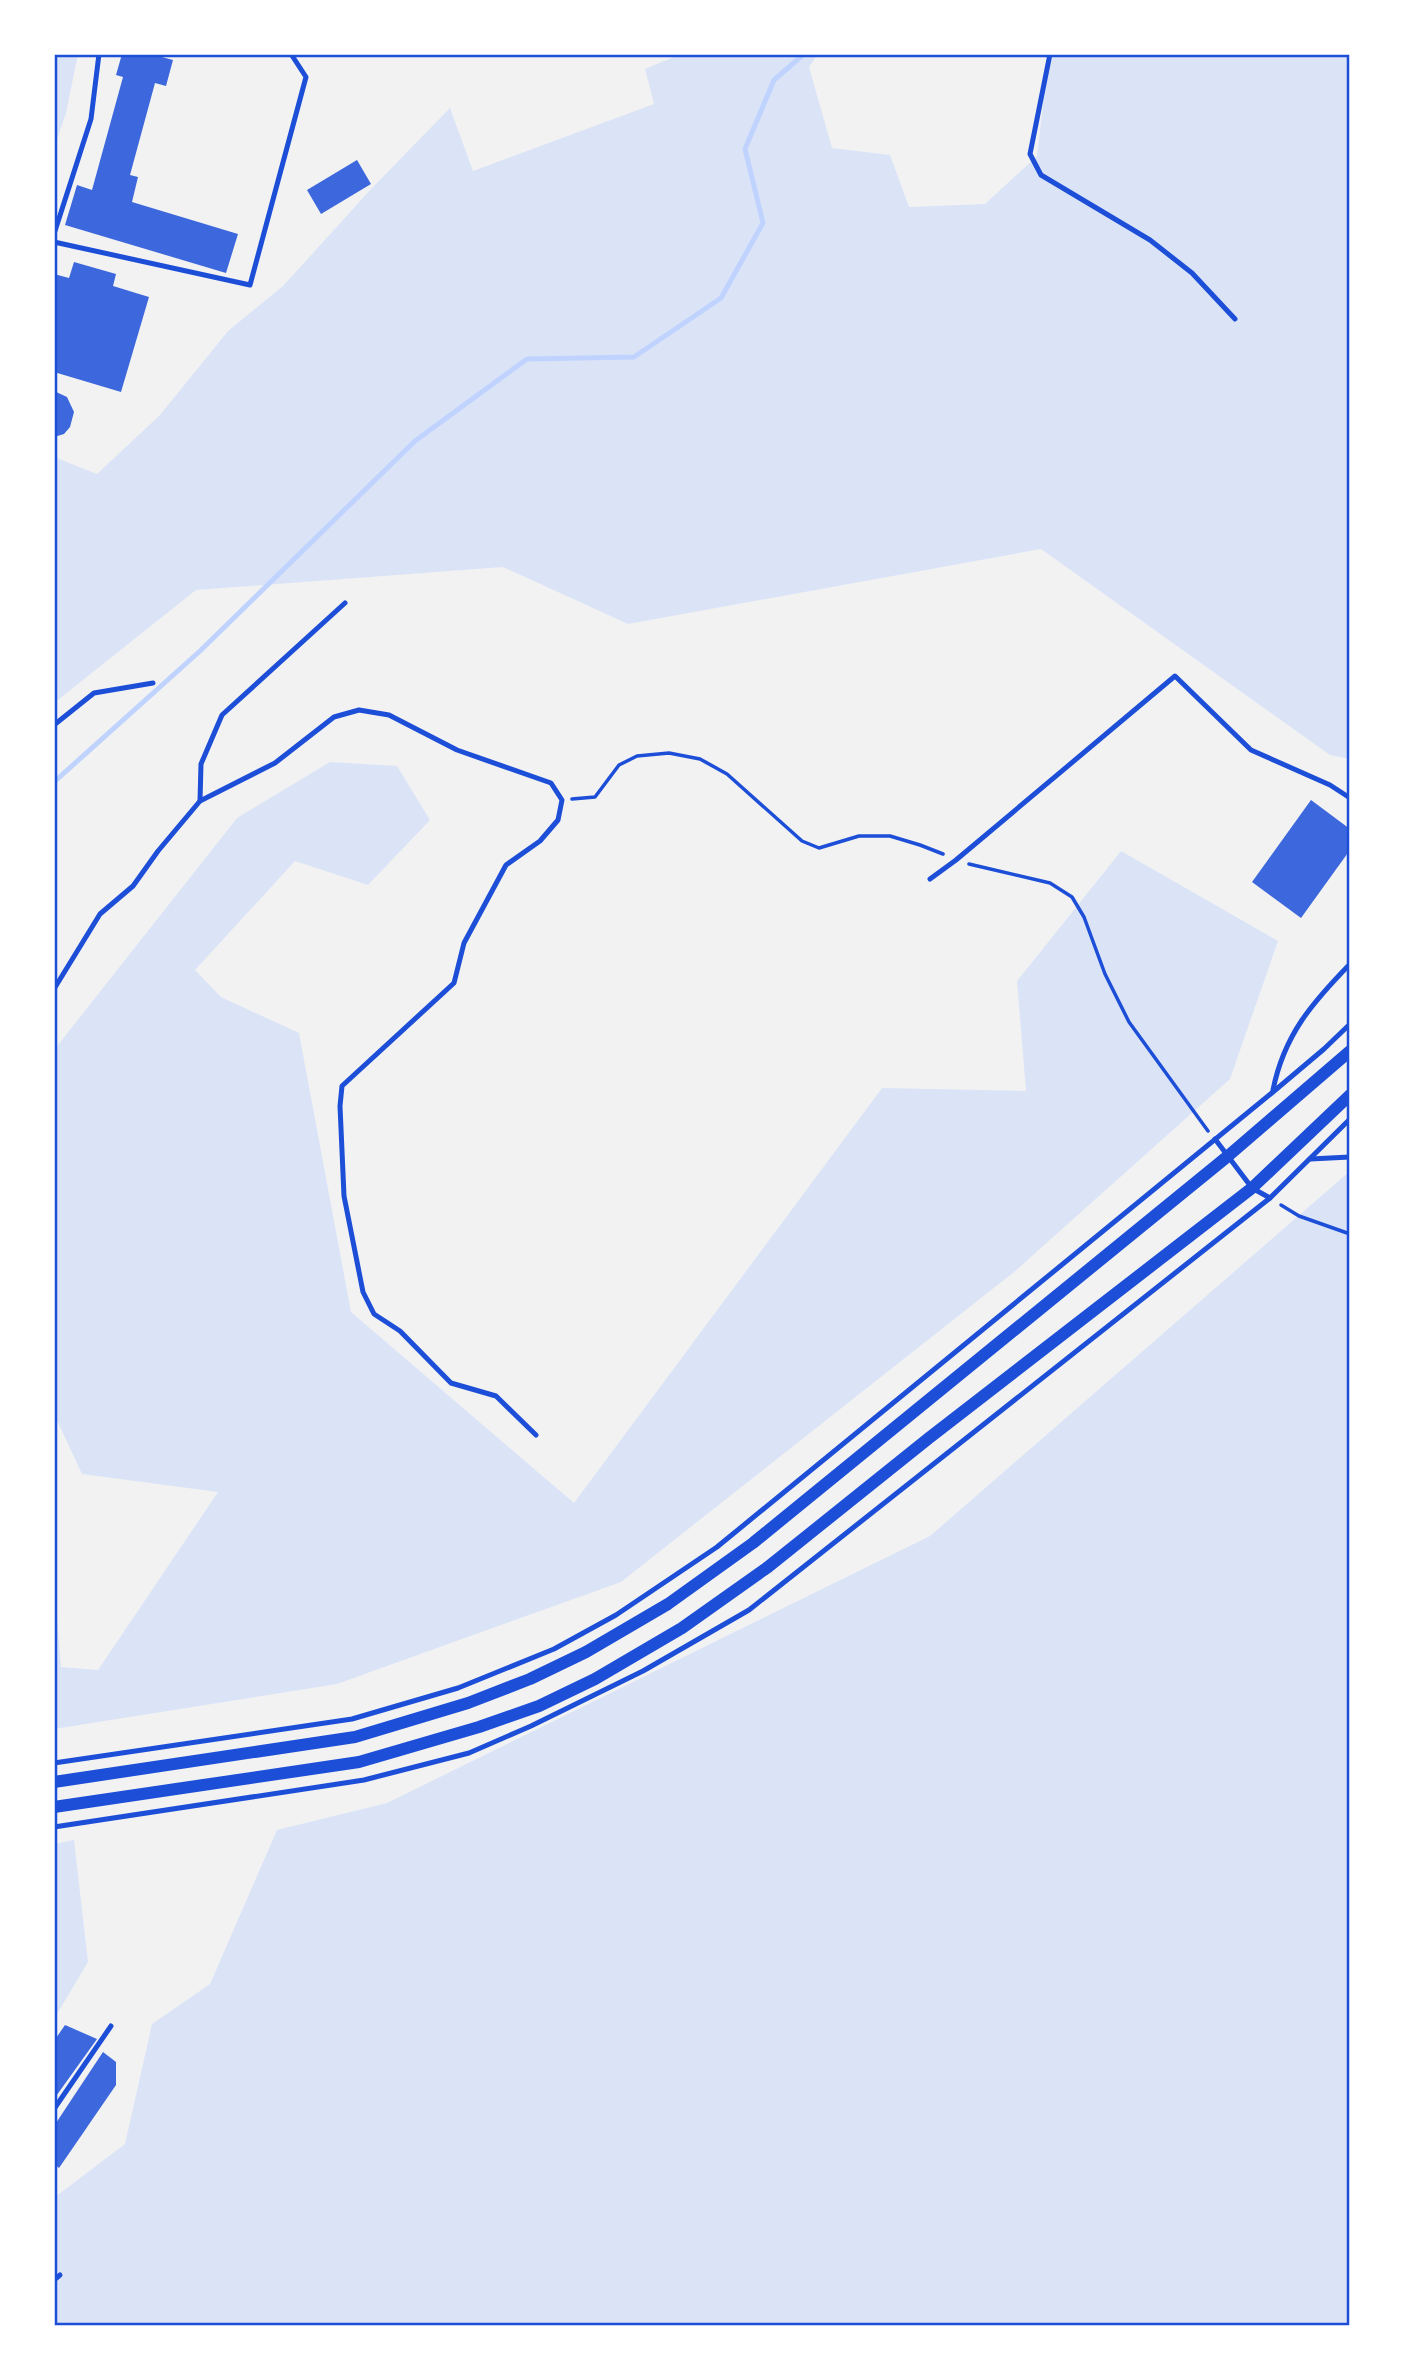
<svg xmlns="http://www.w3.org/2000/svg" width="1404" height="2380" viewBox="0 0 1404 2380" font-family="'Noto Sans',sans-serif">
<rect width="100%" height="100%" fill="#f2f2f2"/>
<g fill="#dbe4f7">
<path d="M54,54H78L66,113L54,148Z"/>
<path d="M681,54H818L809,67L832,148L890,155L909,207L985,204L1037,156L1049,54H1350V759L1330,755L1041,549L628,624L503,567L196,590L54,703V457L97,474L160,415L228,331L283,286L372,188L450,108L473,171L654,104L645,69Z"/>
<path d="M330,762L397,766L430,820L368,885L295,861L195,970L221,997L299,1033L351,1312L574,1503L882,1088L1026,1091L1017,981L1121,851L1278,941L1230,1079L1014,1272L621,1582L337,1684L54,1729V1579L61,1667L98,1670L218,1492L82,1474L54,1414V1050L237,818Z"/>
<path d="M1350,1171V2326H54L55,2197L125,2144L152,2024L210,1984L277,1830L387,1803L930,1536Z"/>
<path d="M74,1840L88,1962L54,2019V1844Z"/>
</g>
<g fill="none" stroke-linecap="round" stroke-linejoin="round">
<path stroke="#bfd3fe" stroke-width="5" d="M54,782L200,651L415,441L527,359L634,357L721,298L763,223L745,149L774,80L804,54"/>
</g>
<g fill="#3d67dc">
<path d="M122,54H163L162,57L173,60L166,86L155,83L130,175L138,177L132,202L238,234L226,273L65,225L77,185L92,190L123,77L116,75Z"/>
<path d="M357,160L371,184L321,214L307,190Z"/>
<path d="M74,262L116,274L113,286L149,297L121,392L54,372V274L69,278Z"/>
<path d="M54,391L67,397L74,412L70,427L64,434L54,437Z"/>
<path d="M1311,800L1350,829V850L1301,918L1252,882Z"/>
<path d="M65,2025L97,2039L54,2099V2041Z"/>
<path d="M103,2052L116,2062V2085L59,2168L54,2164V2126Z"/>
</g>
<g fill="none" stroke-linecap="round" stroke-linejoin="round">
<g stroke="#1d4ed8" stroke-width="3.5">
<path d="M572,799L595,797L619,765L637,756L669,753L700,759L727,774L802,841L819,848L859,836H890L920,845L943,854"/>
<path d="M969,864L1050,883L1072,897L1084,917L1105,974L1129,1022L1208,1131"/>
<path d="M1281,1205L1299,1216L1350,1234"/>
</g>
<g stroke="#1d4ed8" stroke-width="5">
<path d="M1050,54L1030,154L1041,175L1150,240L1192,273L1235,319"/>
<path d="M54,234L91,119L99,54"/>
<path d="M54,242L250,285L306,77L291,54"/>
<path d="M54,725L94,693L153,683"/>
<path d="M200,801L201,764L222,715L345,603"/>
<path d="M930,879L956,860L1175,676L1251,750L1330,785L1350,798"/>
<path d="M54,989L100,914L133,886L158,851L200,801L275,763L334,717L359,710L389,715L457,750L551,783L562,800L558,820L540,841L506,865L464,943L454,983L342,1086L340,1106L344,1196L363,1292L374,1314L400,1331L451,1383L496,1396L536,1435"/>
<path d="M1273,1090C1284,1035 1312,1003 1350,964"/>
<path d="M1215,1139L1252,1188L1270,1198"/>
<path d="M1310,1159L1350,1157"/>
<path d="M54,1763L352,1719L458,1688L554,1649L616,1615L717,1547L1273,1092L1324,1049L1350,1024"/>
<path d="M54,1827L364,1780L469,1753L531,1726L643,1671L749,1610L1270,1198L1350,1119"/>
<path d="M54,2109L111,2026"/>
<path d="M54,2280L60,2275"/>
</g>
<g stroke="#1d4ed8" stroke-width="12">
<path d="M54,1782L355,1737L468,1703L530,1679L586,1652L668,1604L753,1543L1228,1156L1350,1051"/>
<path d="M54,1807L359,1762L479,1727L539,1706L595,1679L682,1628L768,1567L929,1438L1252,1188L1350,1095"/>
</g>
</g>
<rect width="1404" height="2380" fill="none" stroke="#ffffff" stroke-width="112"/>
<rect x="56" y="56" width="1292" height="2268" fill="none" stroke="#1d4ed8" stroke-width="2.5"/>
</svg>
